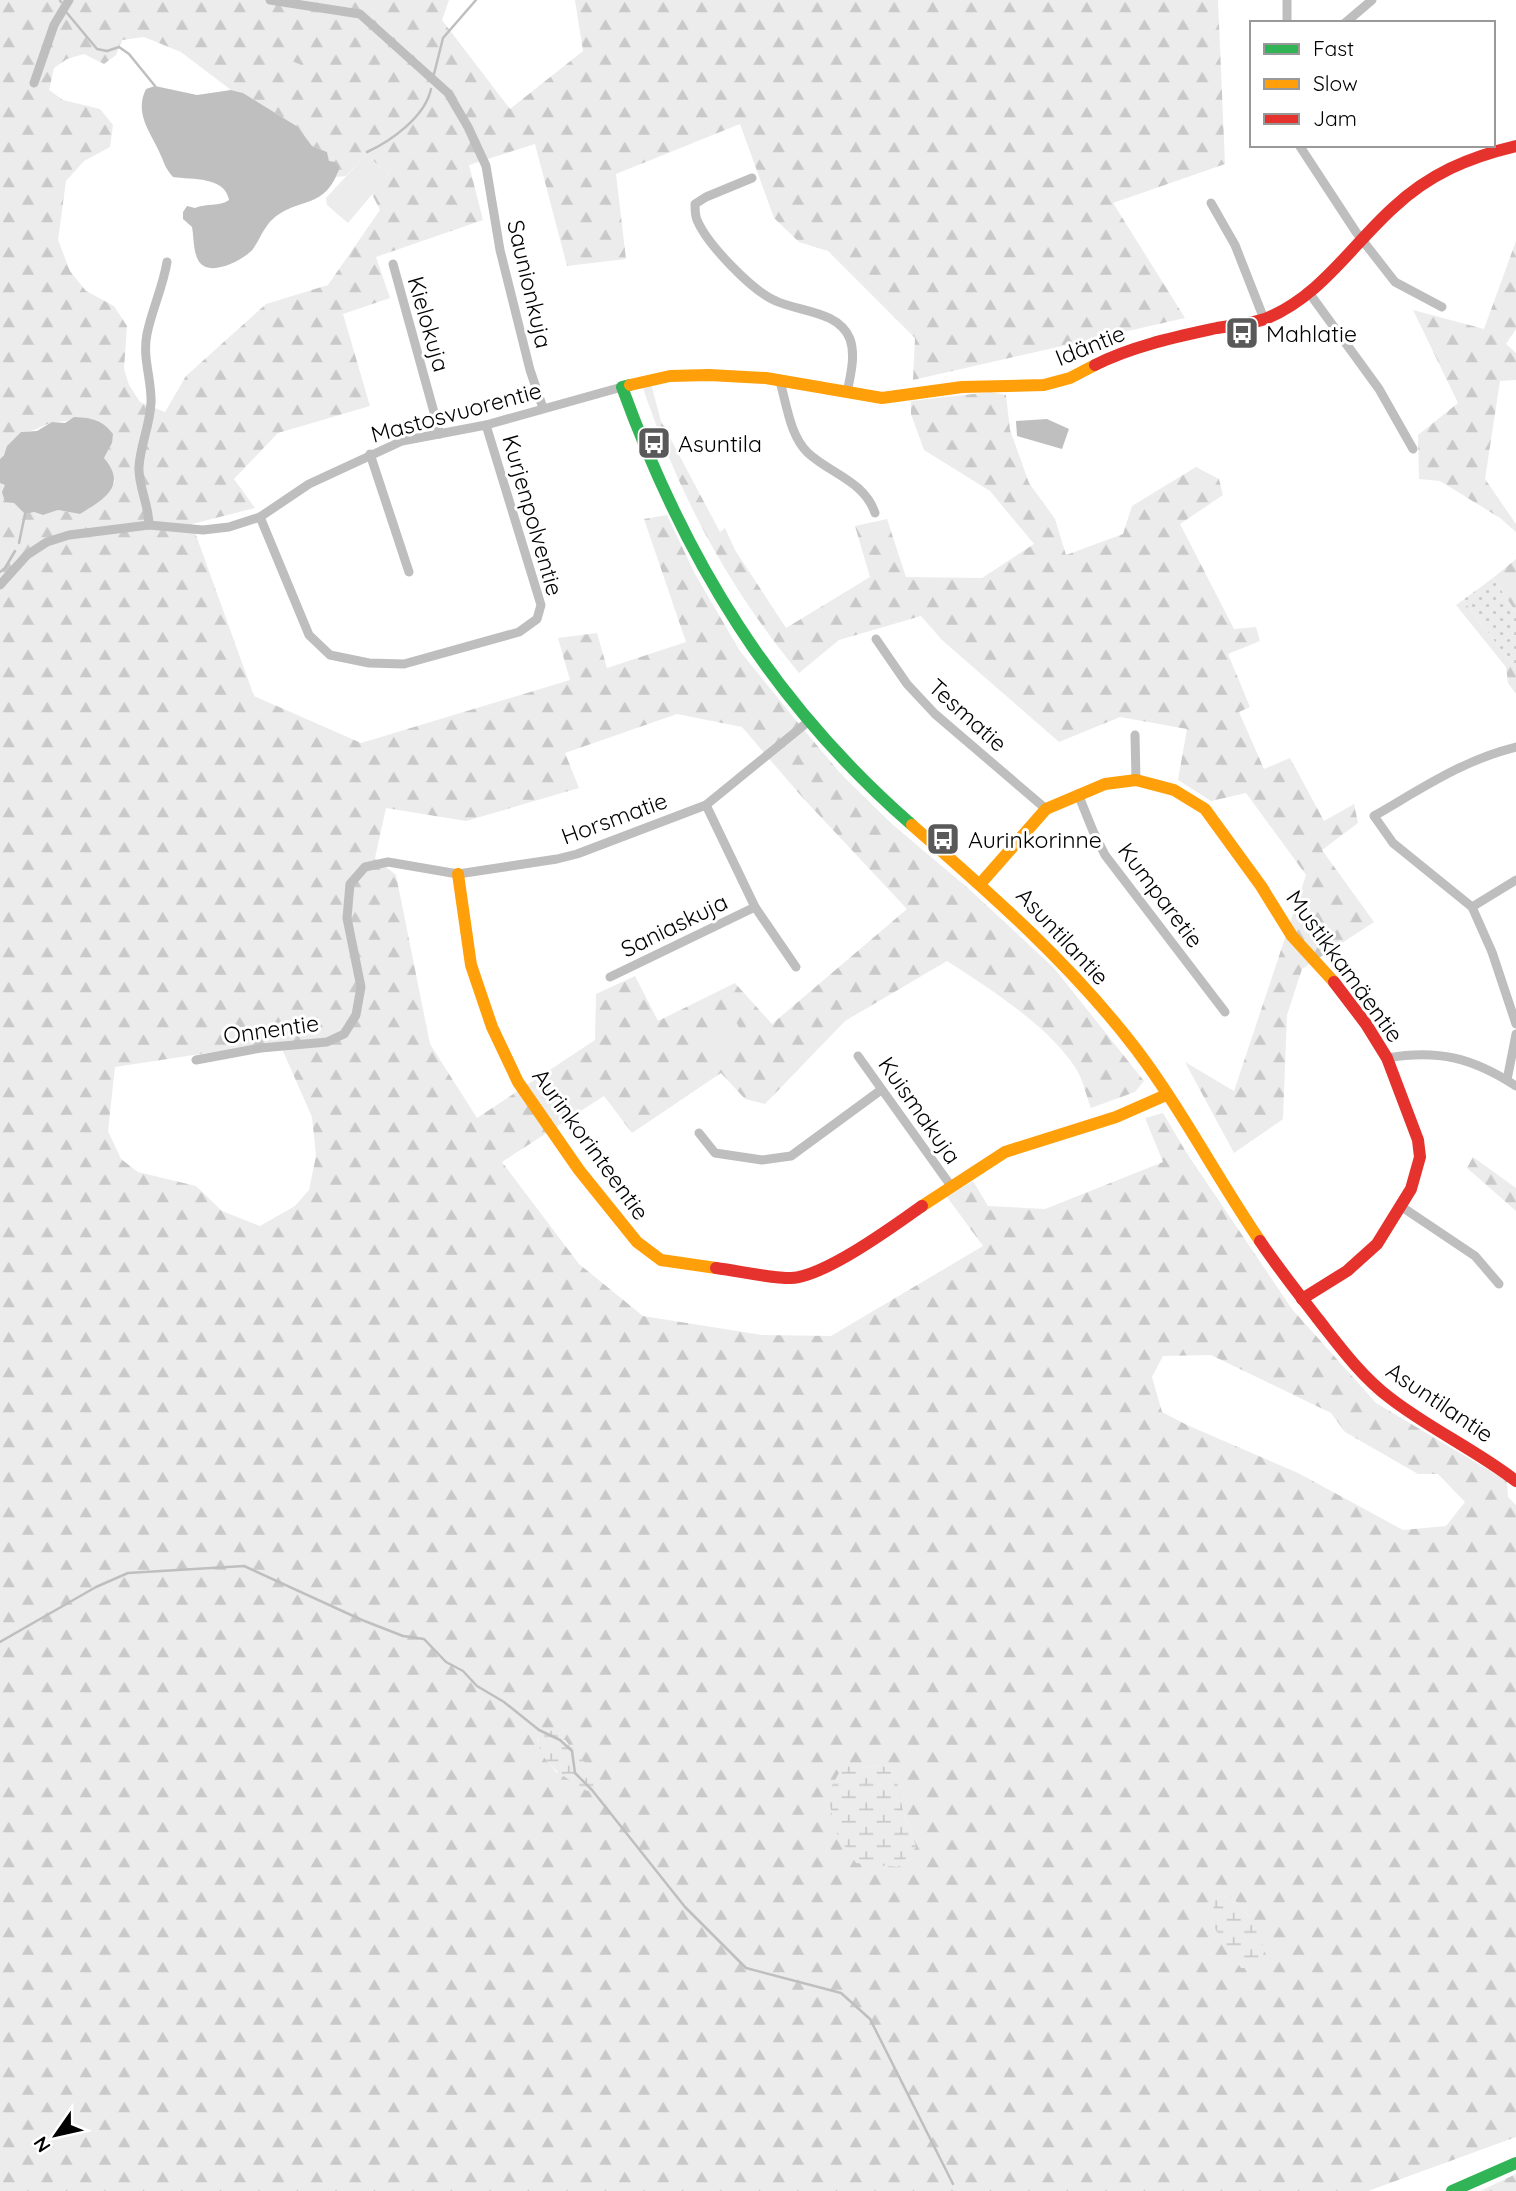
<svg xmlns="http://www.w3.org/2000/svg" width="1516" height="2191" viewBox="0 0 1516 2191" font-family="Quicksand,sans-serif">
<defs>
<pattern id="grass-dots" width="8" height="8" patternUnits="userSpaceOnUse" patternTransform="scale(1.75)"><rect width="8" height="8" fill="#ececec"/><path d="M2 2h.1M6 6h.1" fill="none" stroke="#c9c9c9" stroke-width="1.8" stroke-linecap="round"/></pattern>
<pattern id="forest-firs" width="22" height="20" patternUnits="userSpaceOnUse" patternTransform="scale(1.75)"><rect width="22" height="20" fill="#ececec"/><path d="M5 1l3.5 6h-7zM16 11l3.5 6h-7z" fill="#c9c9c9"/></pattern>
<pattern id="wetland-marsh" width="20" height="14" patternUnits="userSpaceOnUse" patternTransform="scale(1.75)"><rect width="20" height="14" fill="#ececec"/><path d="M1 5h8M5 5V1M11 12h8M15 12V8" fill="none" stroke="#c9c9c9"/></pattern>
</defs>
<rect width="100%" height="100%" fill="#fff"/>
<path fill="url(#grass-dots)" d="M1493,578L1516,612V669L1463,600Z"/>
<g fill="url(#forest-firs)" fill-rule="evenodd">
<path d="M0,0H449L442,20L510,109L583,51L575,0H1218L1225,164L1113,203L1185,318L913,380L915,338L828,251L799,242L774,218L740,124L616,174L626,259L567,266L535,144L469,165L483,220L376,257L390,298L343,314L370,406L278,433L234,479L255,508L192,524L254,696L361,743L570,680L558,638L597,633L607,668L686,642L644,519L667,515L695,574L740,651L794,718L841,774L892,824L969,889L1054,968L1144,1081L1135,1092L1091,1108C1086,1095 1083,1079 1075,1067C1047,1025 989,988 947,961L845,1021L765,1104L745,1099L721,1073L632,1133L604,1096L502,1162L579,1264L643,1316L762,1335L831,1336L983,1246L947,1197L973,1181L988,1206L1045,1209L1163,1162L1145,1118L1163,1113L1186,1152L1292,1309L1376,1403L1507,1481L1508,1497L1516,1505V2137L1368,2191H0V483L5,484L14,503L25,514L33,512L43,515L58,510L80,514L109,493L115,481L104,458L112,443L74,417C64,424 61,420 51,423C37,427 39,431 21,432L0,459ZM144,37L181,52L231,90L243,93L298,127L312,146L327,152L328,161L340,167L336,177L346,176L366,155L389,174L372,194L380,210L328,285L266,304L186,376L165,412L140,402L129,385L124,369L127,326L114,306L86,291L70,271L58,240L66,181L84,161L110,147L113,125L100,109L63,100L49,90L54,68L67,59L84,54L104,64L116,55L122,40ZM677,714L742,727L802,797L907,909L772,1024L735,983L658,1021L635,976L596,994L595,1040L477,1118L430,1044L396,875L375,858L386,808L466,821L579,788L565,753ZM279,1042L312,1117L316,1156L309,1190L295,1206L260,1226L222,1211L196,1186L138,1172L121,1159L108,1131L115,1067ZM1211,1355L1331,1413L1345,1432L1418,1474H1438L1465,1502L1446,1526L1403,1530L1298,1473L1187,1425L1162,1412L1152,1377L1163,1356ZM537,1739L565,1740L576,1754L557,1773L546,1760ZM880,1765L903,1811L916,1847L861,1768ZM1231,1896L1250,1918L1224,1941L1211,1923L1216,1898Z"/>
<path d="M1516,241V329L1506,344L1516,353V380L1500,381L1485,479L1516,524V532L1500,518L1440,481L1419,479L1418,435L1458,403L1413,310L1484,329Z"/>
<path d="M651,384L661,421L720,532L725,528L735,550L786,628L870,577L855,526L887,519L906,577L982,578L1034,544L990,491L924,450L911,414V401L991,392L1006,395L1010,430L1029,483L1055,519L1066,555L1123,534L1132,506L1196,467L1219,479L1223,495L1180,524L1234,629L1256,627L1260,641L1228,654L1250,707L1239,712L1264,769L1290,758L1324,821L1354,804L1358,823L1322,850L1374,922L1302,969L1287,1015L1283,1119L1234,1153L1185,1062L1234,1091L1306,875L1246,793L1211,801L1178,780L1187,729L1120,717L1059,742L942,640L921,616L839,640L799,673C727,586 679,495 643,388Z"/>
<path d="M1516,559V612L1493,578Z"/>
<path d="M1463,600L1516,669V694L1508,683L1506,667L1456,605Z"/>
<path d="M1473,1157L1516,1188V1211L1467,1168Z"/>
<path d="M1516,2174V2191H1480Z"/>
</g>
<g fill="url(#wetland-marsh)">
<path d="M547,1728C567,1741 591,1764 599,1787L587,1791C566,1778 532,1760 539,1730Z"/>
<path d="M880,1765L895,1772L903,1811L916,1847L898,1867L856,1863L837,1834L827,1794L843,1766L861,1768Z"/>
<path d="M1231,1896L1250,1918L1265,1950L1258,1968H1241L1211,1923L1215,1898Z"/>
</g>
<g fill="#ececec">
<path d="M276,54L315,71L309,84L270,69Z"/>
<path d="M366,155L389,174L348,223L327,205L326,198Z"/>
<path d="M735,1020L748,1044L711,1060L699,1041Z"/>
</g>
<g fill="#bfbfbf">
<path d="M155,86L197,95L231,90L243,93L298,127L312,146L327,152L329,161L335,162L340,167C324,211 301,196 274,218C265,225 260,239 253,249C245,259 212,277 200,263C193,254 194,238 192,227L183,219V212L187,206L195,208C206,203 219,207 229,200C225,176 192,180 173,177C167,170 165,166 162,158C153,135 133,115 146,89Z"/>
<path d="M74,417C93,418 102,420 113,434L112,443L104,458C128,486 104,499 80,514L58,510L43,515L34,512L25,514L14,503L5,502L2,492L5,485L0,483V459L4,455L7,446L21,432L37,431L52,422L65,423Z"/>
<path d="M1047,419L1069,429L1062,449L1017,436L1016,421Z"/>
</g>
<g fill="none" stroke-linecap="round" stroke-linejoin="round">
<g stroke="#bfbfbf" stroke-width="2.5">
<path d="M60,0L61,2"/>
<path d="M67,13L97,49L107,51L119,47L129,54L155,86"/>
<path d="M434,74L443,38L476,0"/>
<path d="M367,152C391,141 425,117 431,89"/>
<path d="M19,543L25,514"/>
<path d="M0,572L5,568L15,551"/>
<path d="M0,1642L96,1587L128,1573L244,1566L362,1620L403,1636L424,1639L446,1662L463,1671L477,1686L504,1702L539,1730L560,1740L572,1751L575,1773L592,1790L685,1907L746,1968L841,1993L870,2019L953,2184"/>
</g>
<g stroke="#bebebe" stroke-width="9">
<path d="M270,0L360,14L448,93L468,127L486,166L500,250L530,370L543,408"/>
<path d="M1287,0V23"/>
<path d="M1345,23L1372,0"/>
<path d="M34,83L54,25L69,0"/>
<path d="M1299,145L1356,232L1395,282L1442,307"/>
<path d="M752,178L706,197L695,204C695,209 695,215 697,220C707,244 752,291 776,301C800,312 839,311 850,339C856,356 850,377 847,393"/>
<path d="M1211,203L1235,245L1264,319"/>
<path d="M393,264L440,434"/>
<path d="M1310,294L1379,389L1413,449"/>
<path d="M780,382C787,405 790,436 808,453C831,474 864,481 875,513"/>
<path d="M370,454L409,572"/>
<path d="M260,517L309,635L330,655L369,663L404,664L519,632L537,619L541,605L486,425"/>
<path d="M149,525C149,505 138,486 139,467C140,446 150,425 151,403C152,380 142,358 147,334C152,309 163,287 167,262"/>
<path d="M0,585L27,555L47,542L69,535L149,525L203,530L229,527L260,517L309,484L402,441L486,425L622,387"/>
<path d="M876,639L907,684L935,714L1046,809"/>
<path d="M1135,735L1136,780"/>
<path d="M1516,747C1463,760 1421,789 1374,816L1393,843L1472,907L1492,952L1516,1024"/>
<path d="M1078,794L1093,831L1105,855L1225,1012"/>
<path d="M706,805L755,907L796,967"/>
<path d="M1472,907L1516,880"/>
<path d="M610,977L755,907"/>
<path d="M858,1056L951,1186"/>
<path d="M1387,1058C1438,1049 1473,1058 1516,1086"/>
<path d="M196,1060L261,1048L327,1042L344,1034L356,1015L361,987L347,918L350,884L365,867L388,862L458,874L557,859L577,854L706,805L809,721"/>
<path d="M1507,1080L1516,1034"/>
<path d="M699,1133L715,1153L762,1160L791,1156L881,1090"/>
<path d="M1402,1207L1475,1256L1499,1284"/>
</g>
<g stroke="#30b455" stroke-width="12">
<path d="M630,385L622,387C685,560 772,703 912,825"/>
<path d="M1452,2191L1516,2163"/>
</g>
<g stroke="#ff9f0a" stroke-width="12">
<path d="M630,385L670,376L709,375L766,378L882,398L962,387L1044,385L1070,378L1095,365"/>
<path d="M912,825C992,895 1071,964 1136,1049C1182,1110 1217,1178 1260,1241"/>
<path d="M458,874L471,965L492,1027L518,1082L579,1170L637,1242L661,1260L716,1268"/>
<path d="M981,883L1046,809L1105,784L1136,780L1174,790L1205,809L1261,886L1292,936L1334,982"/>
<path d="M922,1206L1005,1152L1116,1117L1166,1095"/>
</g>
<g stroke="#e5322d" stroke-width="12">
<path d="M1095,365C1132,346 1176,337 1217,328C1233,325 1250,324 1265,319C1320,297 1351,246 1393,208C1429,174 1469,157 1516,146"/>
<path d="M1260,1241C1278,1268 1298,1293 1318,1319C1340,1347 1361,1376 1390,1398C1430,1429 1476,1450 1516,1481"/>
<path d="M716,1268C740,1271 767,1278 791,1278C824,1277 894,1226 922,1206"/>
<path d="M1302,1299L1347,1271L1377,1244L1411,1189L1420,1157L1418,1140L1387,1058L1366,1024L1334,982"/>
</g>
</g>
<defs>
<symbol id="bus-square" viewBox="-11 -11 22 22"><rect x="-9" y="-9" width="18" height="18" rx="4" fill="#595959" stroke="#fff"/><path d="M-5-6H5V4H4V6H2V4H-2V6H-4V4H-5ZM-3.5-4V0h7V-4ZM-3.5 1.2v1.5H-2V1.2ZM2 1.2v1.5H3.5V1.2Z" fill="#fff"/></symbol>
</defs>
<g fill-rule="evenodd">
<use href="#bus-square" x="1223" y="314" width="38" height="38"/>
<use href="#bus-square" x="635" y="424" width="38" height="38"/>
<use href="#bus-square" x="924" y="820" width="38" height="38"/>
</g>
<g text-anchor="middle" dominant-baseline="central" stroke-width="6" stroke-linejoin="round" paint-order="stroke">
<g font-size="23" fill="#000" stroke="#fff">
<text transform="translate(530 284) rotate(77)">Saunionkuja</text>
<text transform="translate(429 324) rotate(74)">Kielokuja</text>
<text transform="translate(1090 345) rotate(-22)">Idäntie</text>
<text transform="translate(456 412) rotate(-15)">Mastosvuorentie</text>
<text transform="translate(533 515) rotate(74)">Kurjenpolventie</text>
<text transform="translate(968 715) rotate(42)">Tesmatie</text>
<text transform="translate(614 818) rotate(-20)">Horsmatie</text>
<text transform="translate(1161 895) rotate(53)">Kumparetie</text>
<text transform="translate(674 925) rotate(-26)">Saniaskuja</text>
<text transform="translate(1063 936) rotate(47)">Asuntilantie</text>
<text transform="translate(1345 966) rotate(54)">Mustikkamäentie</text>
<text transform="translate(271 1029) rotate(-8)">Onnentie</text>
<text transform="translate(920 1110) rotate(55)">Kuismakuja</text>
<text transform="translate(591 1144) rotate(54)">Aurinkorinteentie</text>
<text transform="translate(1440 1402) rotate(34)">Asuntilantie</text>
</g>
<g font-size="23" fill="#000" stroke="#fff" text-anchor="start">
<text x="1266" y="333">Mahlatie</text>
<text x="678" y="443">Asuntila</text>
<text x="968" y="839">Aurinkorinne</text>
</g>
</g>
<rect x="1250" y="21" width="245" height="126" fill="#ffffff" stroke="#999999" stroke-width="2"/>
<rect x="1264" y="44" width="35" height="10" fill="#30b455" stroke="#999999" stroke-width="2"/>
<text x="1313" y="56" font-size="21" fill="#000000">Fast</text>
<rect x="1264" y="79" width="35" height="10" fill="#ff9f0a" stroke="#999999" stroke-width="2"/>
<text x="1313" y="91" font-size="21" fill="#000000">Slow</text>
<rect x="1264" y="114" width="35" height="10" fill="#e5322d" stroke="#999999" stroke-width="2"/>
<text x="1313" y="126" font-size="21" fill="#000000">Jam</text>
<g transform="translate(56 2135) rotate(236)" stroke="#ffffff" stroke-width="5" paint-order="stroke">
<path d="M0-5L12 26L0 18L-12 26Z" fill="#000000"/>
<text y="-10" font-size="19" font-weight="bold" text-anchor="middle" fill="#000000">N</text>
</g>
</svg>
